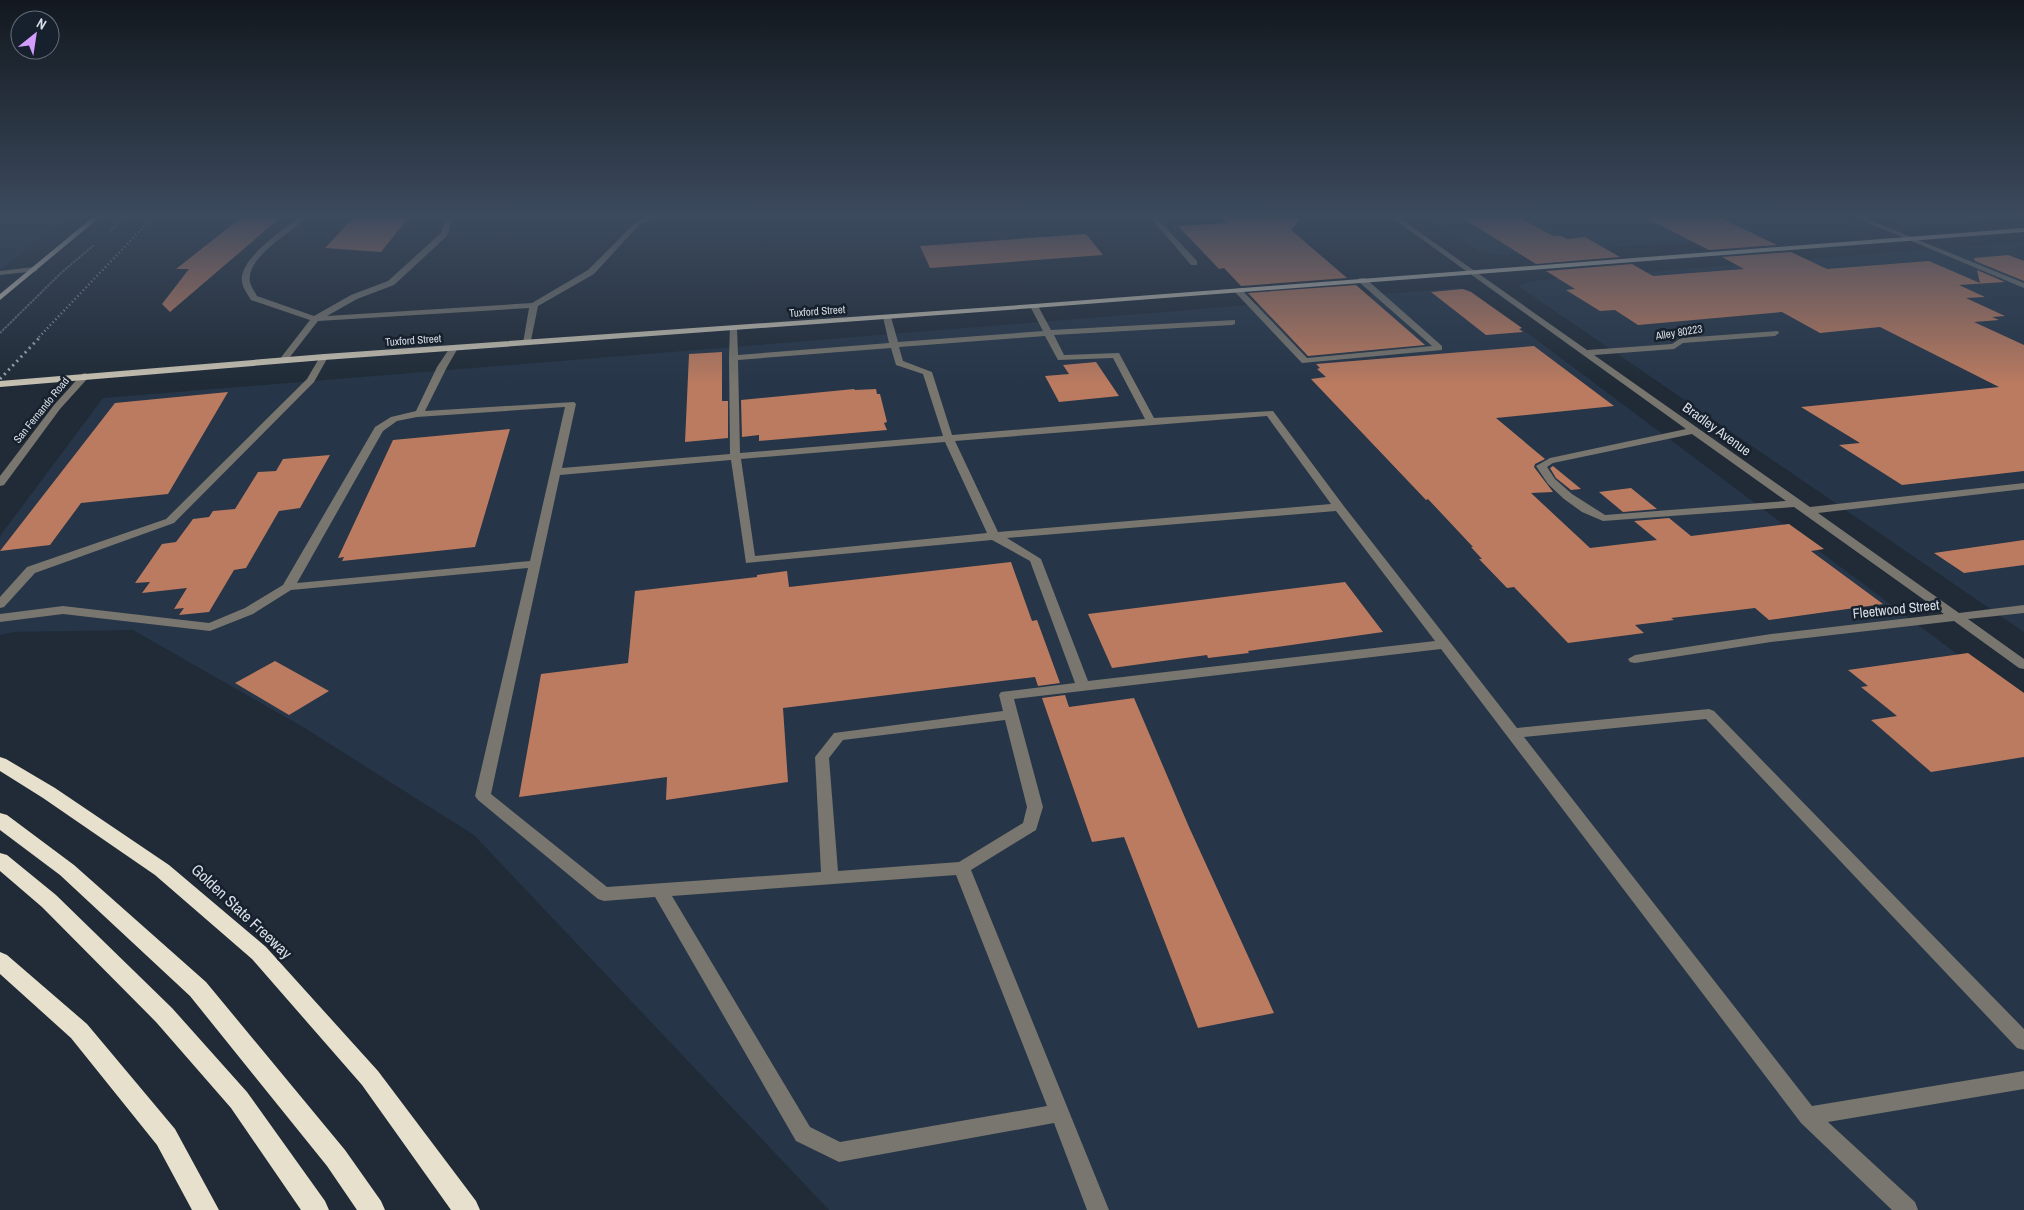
<svg xmlns="http://www.w3.org/2000/svg" width="2024" height="1210" viewBox="0 0 2024 1210" font-family="'Archivo Narrow',sans-serif">
<rect width="100%" height="100%" fill="#202b37"/>
<g fill="#263547">
<path d="M0,217H69L0,270Z"/>
<path d="M1424,217H1841L1870,230L1497,255L1478,251Z"/>
<path d="M1882,217H2024V220L1904,226Z"/>
<path d="M2024,242V632L1518,286L1531,281Z"/>
<path d="M1460,288L1471,291L2024,704V1210H829L474,835L303,727L133,630L14,632L0,635V536L103,398Z"/>
</g>
<g fill="#bb7b60">
<path d="M242,217H281L170,312L162,304L189,269H176Z"/>
<path d="M354,217H409L381,252L325,248Z"/>
<path d="M1222,217H1302L1291,230L1347,278L1241,286L1224,268L1219,269L1178,226L1228,223Z"/>
<path d="M1461,217H1519L1553,236H1562L1567,239L1585,237L1620,257L1536,264Z"/>
<path d="M1644,217H1718L1777,245L1709,250Z"/>
<path d="M1086,234L1103,255L930,268L920,246Z"/>
<path d="M1791,252L1827,269L1929,261L1980,283L1977,270L2005,282L1959,285L1985,297L1966,298L2005,316L1992,317L1999,320L1974,322L2024,345V471L1902,485L1839,445L1860,443L1801,407L1999,387L1880,327L1820,333L1782,312L1638,325L1615,310L1600,311L1566,290L1575,289L1546,271L1632,264L1653,276L1744,269L1722,257Z"/>
<path d="M2008,255L2024,261V281L1975,261L1974,258Z"/>
<path d="M1356,285L1425,345L1308,356L1248,293Z"/>
<path d="M1463,289L1471,292L1522,328L1519,329L1523,332L1486,335L1431,292Z"/>
<path d="M1534,346L1614,406L1496,418L1545,459L1535,464L1534,467L1553,492L1531,493L1590,548L1657,540L1634,521L1669,518L1691,536L1789,524L1824,549L1811,551L1883,604L1769,620L1755,608L1671,618L1674,620L1635,625L1644,633L1568,643L1514,587L1507,588L1479,559H1482L1471,547H1473L1428,499L1426,500L1311,379L1326,377L1317,369L1320,368L1316,364Z"/>
<path d="M722,352V401H728V438L685,442L689,354Z"/>
<path d="M1096,362L1119,396L1059,402L1045,376L1069,374L1063,365Z"/>
<path d="M854,389L855,390L876,389L877,394H880L887,422L884,423L887,430L759,441V435L742,437L741,400Z"/>
<path d="M228,392L168,494L81,503L50,545L0,551L115,403Z"/>
<path d="M510,429L475,547L342,561L344,557L338,558L393,440Z"/>
<path d="M330,455L300,508L279,511L246,568L234,570L209,612L179,615L184,608L174,609L187,588L142,593L150,582L135,583L162,544L176,542L193,519L209,517L213,511L235,509L258,472L276,471L283,459Z"/>
<path d="M1553,466L1581,489L1571,490L1556,478L1550,468Z"/>
<path d="M1631,488L1657,509L1623,512L1599,492Z"/>
<path d="M2024,540V565L1964,573L1934,553Z"/>
<path d="M1011,562L1032,621L1037,620L1060,683L1038,686L1035,677L783,708L788,782L666,800L667,777L519,797L541,674L628,663L635,591L757,577V575L787,571L789,587Z"/>
<path d="M1345,582L1383,632L1248,651L1249,653L1208,658L1207,655L1112,668L1088,614Z"/>
<path d="M1968,653L2024,693V757L1931,772L1871,720L1897,716L1861,687L1868,686L1848,670Z"/>
<path d="M275,661L329,691L289,715L235,683Z"/>
<path d="M1065,695L1069,707L1134,698L1189,827L1274,1013L1198,1028L1124,837L1092,842L1042,698Z"/>
</g>
<g fill="none" stroke-linecap="round" stroke-linejoin="round">
<g stroke="#626c76" stroke-width="2" stroke-dasharray="2.5 1" stroke-linecap="butt">
<path d="M110,231L126,217"/>
<path d="M0,333L61,273L94,245"/>
</g>
<g fill="#78766e" fill-rule="evenodd">
<path d="M300,217H307C293,232 245,257 250,282C251,287 255,292 257,296L314,316L351,295L388,281L441,233L447,217H453L447,236L394,285L357,299L327,316L532,303L588,270L636,222L651,217H660L640,224L594,274L538,306L530,345L523,343L529,308L318,321L286,362L283,363L279,360L310,320L251,300C248,295 243,288 242,282C238,259 284,229 300,217Z"/>
<path d="M1150,217H1156L1197,261V265H1191Z"/>
<path d="M1391,217H1398L1587,350L1672,344L1681,338L1778,331L1779,333L1775,336L1683,343L1674,349L1594,355L1810,507L2024,483V489L1818,513L1959,613L2024,605V613L1968,619L2024,659V669L2019,668L1954,621L1771,642L1635,663L1630,662L1628,659L1635,655L1771,634L1944,614L1794,507L1603,521L1582,512L1564,499L1548,484L1536,466L1550,458L1686,429ZM1692,434L1786,501L1605,515L1572,494L1555,479L1547,467L1553,463Z"/>
<path d="M1854,217H1862L2024,283V288Z"/>
<path d="M34,267H37V271L0,275V271Z"/>
<path d="M1359,278H1365L1442,346V350L1302,363L1233,290L1240,288L1307,358L1432,346L1359,282Z"/>
<path d="M1031,304H1037L1051,330L1235,320V324L1232,325L1054,335L1064,355L1119,353L1154,418L1273,411L1343,505L1517,728L1709,709L1714,711L2024,1029V1050L2017,1048L1706,719L1524,737L1812,1106L2024,1071V1089L1828,1122L1915,1202L1918,1210H1892L1801,1123L1441,649L1014,699L1043,807L1036,830L971,870L1109,1210H1087L1054,1123L839,1162L796,1141L655,897L604,901L598,899L478,800L475,796L528,568L291,590L253,614L210,631L63,614L0,622V614L63,606L209,623L245,608L283,585L375,427L391,417L416,411L437,367L451,346L458,348L447,367L425,411L574,402L576,404L562,468L730,454L729,358L730,326L737,328L738,355L889,343L883,317L887,315L891,317L898,342L1043,331L1030,306ZM1045,336L1058,360L1113,358L1145,419L952,435L932,372L903,361L899,347ZM891,348L896,365L923,374L943,436L740,453L738,360ZM565,407L530,561L297,583L383,431L397,421L417,417ZM1267,416L1331,504L998,532L955,441ZM945,442L987,533L755,556L741,459ZM731,460L746,563L992,540L1030,561L1075,683L1001,692L999,695L1003,711L834,733L815,757L821,872L607,887L491,794L560,475ZM1336,511L1435,641L1088,681L1041,559L1007,538ZM1005,720L1027,807L1023,823L959,862L838,871L829,758L843,740ZM956,875L1047,1106L840,1142L810,1127L672,896Z"/>
<path d="M324,354L328,357L314,382L174,523L35,573L4,607L0,608V597L27,567L166,519L307,379L321,355Z"/>
<path d="M85,373L90,376L88,378L60,409L4,485L0,486V476L54,405L82,374Z"/>
</g>
<g fill="#c7c1b1" fill-rule="evenodd">
<path d="M93,217H100L0,300V294Z"/>
<path d="M2024,228V232L1034,308L324,360L0,387V381L324,354L1034,304Z"/>
</g>
<g fill="#e6e0cc" fill-rule="evenodd">
<path d="M0,757L6,759L55,788L169,865L266,947L378,1071L476,1201L480,1210H451L362,1085L252,959L155,875L43,798L0,771Z"/>
<path d="M0,813L7,815L74,865L206,982L345,1150L381,1201L385,1210H357L327,1166L190,996L60,875L0,830Z"/>
<path d="M0,853L7,855L56,895L172,1008L247,1092L325,1201L329,1210H301L231,1108L156,1022L42,907L0,871Z"/>
<path d="M0,952L7,955L87,1024L175,1129L219,1210H192L157,1145L71,1038L0,974Z"/>
</g>
<path stroke="#9ea6b0" stroke-width="2.5" stroke-dasharray="1 3" stroke-linecap="butt" d="M39,337L153,217"/>
<path stroke="#9ea6b0" stroke-width="3" stroke-dasharray="2 4" stroke-linecap="butt" d="M0,379L41,336"/>
</g>
<linearGradient id="sky" x2="0" y2="1"><stop stop-color="#12181e"/><stop offset="0.56" stop-color="#3c4a5e"/><stop offset="1" stop-color="#3c4a5e" stop-opacity="0"/></linearGradient>
<rect width="2024" height="386" fill="url(#sky)"/>
<g text-anchor="middle" dominant-baseline="central" stroke-width="5" stroke-linejoin="round" paint-order="stroke">
<g font-size="11" fill="#d7dee6" stroke="#17212d">
<text transform="translate(817 311) rotate(-4)">Tuxford Street</text>
<text transform="translate(1679 332) rotate(-9)">Alley 80223</text>
<text transform="translate(413 340) rotate(-4)">Tuxford Street</text>
<text transform="translate(41 410) rotate(-51)">San Fernando Road</text>
</g>
<g font-size="14" fill="#d7dee6" stroke="#17212d">
<text transform="translate(1717 429) rotate(36)">Bradley Avenue</text>
<text transform="translate(1896 609) rotate(-6)">Fleetwood Street</text>
</g>
<g font-size="16" fill="#d7dee6" stroke="#17212d">
<text transform="translate(242 911) rotate(43)">Golden State Freeway</text>
</g>
</g>
<g transform="translate(35 35) rotate(30)"><circle r="24" fill="#17212d" stroke="#646d77"/>
<path d="M0-4L9 19L0 12L-9 19Z" fill="#d49cfc"/>
<text y="-8" font-size="14" font-weight="bold" text-anchor="middle" fill="#d7dee6">N</text>
</g>
</svg>
